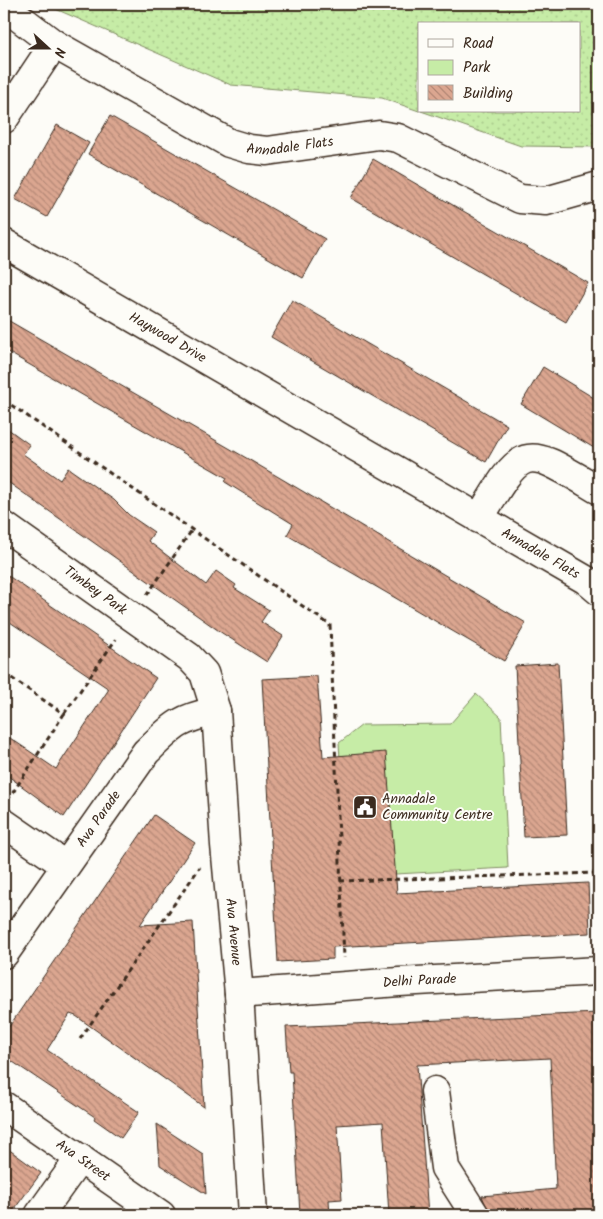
<svg xmlns="http://www.w3.org/2000/svg" width="603" height="1219" viewBox="0 0 603 1219" font-family="Kalam,sans-serif">
<defs>
<pattern id="grass-dots" width="8" height="8" patternUnits="userSpaceOnUse" patternTransform="scale(1.25)"><rect width="8" height="8" fill="#c6eca6"/><path d="M2 2h.1M6 6h.1" fill="none" stroke="#abcb8e" stroke-width="1.8" stroke-linecap="round"/></pattern>
<pattern id="building-back-hatch" width="6" height="6" patternUnits="userSpaceOnUse" patternTransform="scale(1.25)"><rect width="6" height="6" fill="#dba690"/><path d="M-1 5l2 2M0 0l6 6M5-1l2 2" fill="none" stroke="#b38775"/></pattern>
</defs>
<rect width="100%" height="100%" fill="#fdfcf7"/>
<filter id="ink" filterUnits="userSpaceOnUse"><feTurbulence type="fractalNoise" baseFrequency=".02" numOctaves="2"/><feDisplacementMap in="SourceGraphic" scale="10" xChannelSelector="R" yChannelSelector="G"/><feConvolveMatrix kernelMatrix="1 2 1 2 8 2 1 2 1" color-interpolation-filters="sRGB"/></filter>
<g filter="url(#ink)">
<path fill="url(#grass-dots)" stroke="#808b62" d="M44,4H599V147L521,146L421,111H579V24H419V111L382,98L231,85Z"/>
<path fill="#c6eca6" stroke="#808b62" d="M476,694L501,717L508,868L358,876L347,871L339,743L362,725L450,724Z"/>
<g fill="url(#building-back-hatch)" stroke="#3b2a1e">
<path d="M110,116L325,239L303,278L88,154Z"/>
<path d="M57,125L89,143L47,217L15,199Z"/>
<path d="M373,159L588,283L566,322L351,198Z"/>
<path d="M292,300L507,425L486,462L271,337Z"/>
<path d="M4,318L248,459L526,623L504,661L287,535L293,524L225,482L227,478L4,350Z"/>
<path d="M543,367L599,401V451L521,404Z"/>
<path d="M4,426L30,445L23,454L60,480L68,468L114,500L129,515L154,532L148,541L206,585L216,571L236,585L234,588L269,610L261,622L283,636L267,662L222,633L5,480L4,482Z"/>
<path d="M4,573L156,678L64,817L4,773V734L56,769L109,689L4,618Z"/>
<path d="M558,663L567,835L524,837L515,666Z"/>
<path d="M317,676L323,757L386,752L397,893L588,883L590,933L333,947V959L278,962L262,679Z"/>
<path d="M154,815L195,843L140,925L193,922L204,1107L76,1016L70,1014L47,1050L139,1112L121,1138L94,1119L95,1117L4,1056V1034Z"/>
<path d="M598,1013L599,1215H490L482,1196L556,1189L550,1058L417,1065L428,1215H389L383,1122L337,1125L342,1199L329,1200L330,1215H300L292,1072H289L286,1027Z"/>
<path d="M157,1124L203,1154L206,1194L160,1165Z"/>
<path d="M4,1146L41,1173L10,1215H4Z"/>
</g>
<g fill="none" stroke-linecap="round" stroke-linejoin="round">
<defs>
<g id="minor">
<path id="s1" d="M4,6L54,44L229,143L249,149L267,151L379,135L398,138L520,199L546,201L599,186"/>
<path d="M4,119L54,44"/>
<path id="s2" d="M4,243L586,580L599,591"/>
<path d="M479,519C525,441 524,446 599,490"/>
<path id="s3" d="M4,526L189,657L204,673L216,711L225,845L239,994L253,1215"/>
<path d="M4,823L65,865"/>
<path id="s4" d="M4,954L146,752C173,726 178,719 216,711"/>
<path id="s5" d="M239,994L399,982L599,971"/>
<path d="M435,1091L445,1168L475,1215"/>
<path id="s6" d="M4,1106L161,1215"/>
<path d="M39,1215L80,1158"/>
</g>
</defs>
<use href="#minor" stroke="#3b2a1e" stroke-width="31"/>
<g stroke="#3b2a1e" stroke-width="3" stroke-dasharray="5 4" stroke-linecap="butt">
<path d="M4,400L330,625L344,958"/>
<path d="M147,595L192,530"/>
<path d="M4,673L64,714L10,797"/>
<path d="M64,714L116,639"/>
<path d="M340,881L599,873"/>
<path d="M80,1039L200,867"/>
</g>
<use href="#minor" stroke="#fdfcf7" stroke-width="28"/>
</g>
</g>
<defs>
<symbol id="civic-square" viewBox="-11 -11 22 22"><rect x="-9" y="-9" width="18" height="18" rx="4" fill="#3b2a1e" stroke="#fdfcf7"/><path d="M-.6-6.5H3V-4.5H.6V-3L4-1V1h2V6H-6V1h2V-1L-.6-3ZM-1.2 2.5V6h2.4V2.5Z" fill="#fff"/></symbol>
</defs>
<g fill-rule="evenodd">
<use href="#civic-square" x="351" y="793" width="28" height="28"/>
</g>
<g text-anchor="middle" dominant-baseline="central" stroke-width="4" stroke-linejoin="round" paint-order="stroke">
<g font-size="14" fill="#3b2a1e" stroke="#fdfcf7">
<text stroke="none"><textPath href="#s1" startOffset="326">Annadale Flats</textPath></text>
<text stroke="none"><textPath href="#s2" startOffset="189">Haywood Drive</textPath></text>
<text stroke="none"><textPath href="#s2" startOffset="620">Annadale Flats</textPath></text>
<text stroke="none"><textPath href="#s3" startOffset="112">Timbey Park</textPath></text>
<text stroke="none"><textPath href="#s4" startOffset="165">Ava Parade</textPath></text>
<text stroke="none"><textPath href="#s3" startOffset="510">Ava Avenue</textPath></text>
<text stroke="none"><textPath href="#s5" startOffset="181">Delhi Parade</textPath></text>
<text stroke="none"><textPath href="#s6" startOffset="96">Ava Street</textPath></text>
</g>
<g font-size="14" fill="#3b2a1e" stroke="#fdfcf7" text-anchor="start">
<text x="382" y="799">Annadale<tspan x="382" dy="16">Community Centre</tspan></text>
</g>
</g>
<rect width="603" height="1219" fill="none" stroke="#fdfcf7" stroke-width="20"/>
<rect x="10" y="10" width="583" height="1199" fill="none" stroke="#3b2a1e" stroke-width="2" filter="url(#ink)"/>
<rect x="418" y="22" width="162" height="90" fill="#fdfcf7" stroke="#afa8a0"/>
<rect x="428" y="39" width="25" height="8" fill="#fdfcf7" stroke="#afa8a0"/>
<text x="463" y="48" font-size="15" fill="#3b2a1e">Road</text>
<rect x="428" y="60" width="25" height="15" fill="#c6eca6" stroke="#afa8a0"/>
<text x="463" y="72" font-size="15" fill="#3b2a1e">Park</text>
<rect x="428" y="85" width="25" height="15" fill="url(#building-back-hatch)" stroke="#afa8a0"/>
<text x="463" y="98" font-size="15" fill="#3b2a1e">Building</text>
<g transform="translate(48 48) rotate(111)" stroke="#fdfcf7" stroke-width="4" paint-order="stroke">
<path d="M0-4L9 19L0 12L-9 19Z" fill="#3b2a1e"/>
<text y="-8" font-size="14" font-weight="bold" text-anchor="middle" fill="#3b2a1e">N</text>
</g>
</svg>
